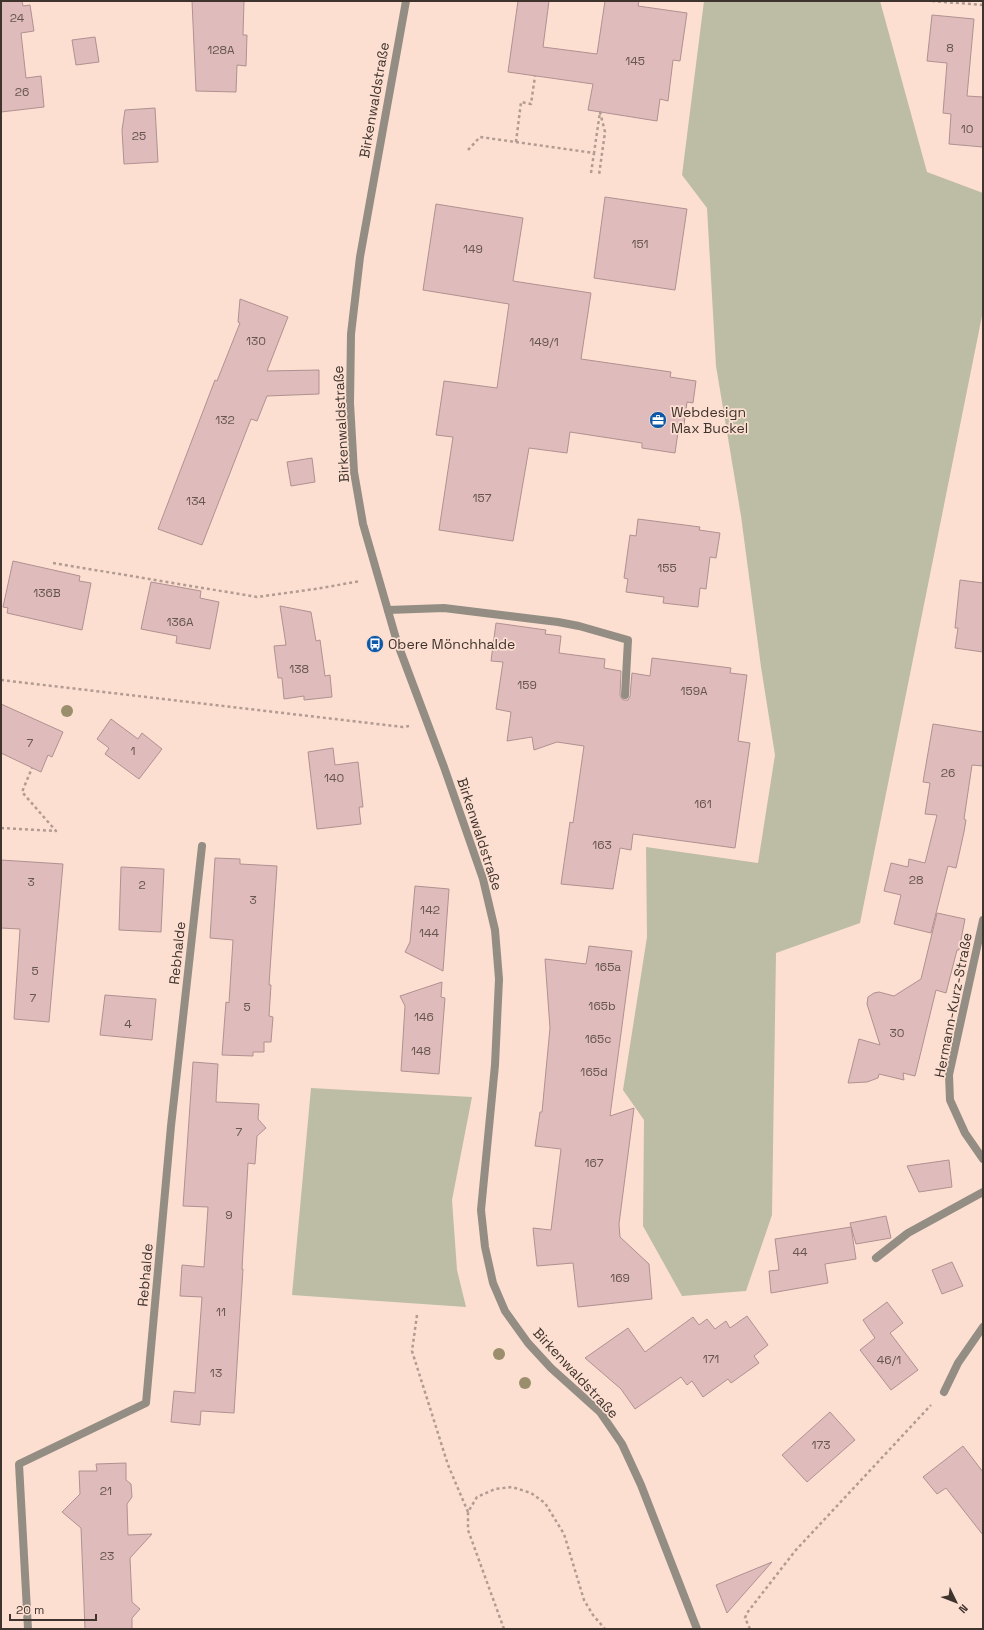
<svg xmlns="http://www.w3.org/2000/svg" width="984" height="1630" viewBox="0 0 984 1630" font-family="'Space Grotesk',sans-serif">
<rect width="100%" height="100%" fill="#fcdfd1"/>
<g fill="#bcbda4">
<path d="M704,1H880L927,172L983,193V311L860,923L776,953L772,1215L746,1291L682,1296L643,1226L644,1120L623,1090L647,937L646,847L758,863L775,755L761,667L741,516L716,366L707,208L682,175Z"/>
<path d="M311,1088L472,1097L452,1200L457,1270L466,1307L292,1295Z"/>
</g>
<g fill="#dfbbbb" stroke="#b09191">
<path d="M1,1H22L23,6L30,5L34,31L21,33L26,78L41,76L44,107L1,112Z"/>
<path d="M192,1H244L243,35H247L246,66L237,65L236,92L196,91Z"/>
<path d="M518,1H549L543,47L597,54L605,1H639L638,6L687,13L680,61L673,60L668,101L660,99L657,121L588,110L593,84L508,72Z"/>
<path d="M932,15L974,19L967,96L983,97V147L949,144L951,114L943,113L947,63L927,61Z"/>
<path d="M95,37L99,62L76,65L72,40Z"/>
<path d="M155,108L158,162L124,164L122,130L125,110Z"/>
<path d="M605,197L687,209L675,290L594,278Z"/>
<path d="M436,204L523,218L513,281L591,293L581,359L671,372L670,377L696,381L693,403L687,402L683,432H678L675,453L642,448V443L570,432L567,453L529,448L513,541L439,530L453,437L436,435L444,381L497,388L509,304L423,290Z"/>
<path d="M240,299L288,317L267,371L319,370V394L267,396L257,421L251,419L202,545L158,529L215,380L217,381L240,323L238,322Z"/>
<path d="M312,458L315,482L291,486L287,462Z"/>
<path d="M638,519L700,527L699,530L720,533L716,558L710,557L706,589L700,588L698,607L663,603L664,597L626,592L628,579L624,578L630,535L636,536Z"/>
<path d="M13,561L80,576L79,581L91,583L82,630L7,613L8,608L3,607Z"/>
<path d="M960,580L983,583V652L955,648L958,628H955Z"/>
<path d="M151,582L201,591L200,598L219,602L210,649L176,643L177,636L141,629Z"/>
<path d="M280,606L311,612L316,641L320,640L325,676L330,675L332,697L304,700V696L284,699L282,678H278L274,646L286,645Z"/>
<path d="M496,623L546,630L545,634L561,636L559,653L605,659L604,668L621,671L620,695L622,699L624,700H628L630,696L632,673L650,676L652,658L731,668L730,673L747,675L738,741L750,743L735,848L633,834L631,850L620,848L613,889L561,884L570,822L573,823L584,746L557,742L534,750L532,737L507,741L511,712L496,709L503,662L491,661Z"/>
<path d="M1,704L63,732L52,757L48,755L41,772L1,753Z"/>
<path d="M111,719L138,739L142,733L162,749L139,779L105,754L109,748L97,739Z"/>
<path d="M933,724L983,732V766L972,765L964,819L966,820L964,832L956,868L948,866L931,933L894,924L901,895L884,891L891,863L908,867L909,859L925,863L937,815L925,814L930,783L923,782Z"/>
<path d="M333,748L335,765L358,762L363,807H359L361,824L317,829L308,752Z"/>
<path d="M215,858L240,859V864L277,866L269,985H271L269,1016L273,1017L271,1042H264V1052H253V1056L222,1055L226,1002L229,1003L233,940L210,938Z"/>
<path d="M1,860L63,864L49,1022L14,1019L20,929L1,928Z"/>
<path d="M121,867L164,869L161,932L119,930Z"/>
<path d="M415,886L449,889L443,971L405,952L410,942Z"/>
<path d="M937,913L965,919L959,950H957L946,993L936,990L915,1076L903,1073L904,1080L879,1074L878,1078L867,1082L848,1083L859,1039L880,1045L867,1004L868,997L874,993L879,992L894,996L921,979Z"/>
<path d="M589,946L632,951L610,1116L634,1108L619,1224L620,1237L649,1264L652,1299L578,1307L573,1263L537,1266L533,1228L551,1230L561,1149L535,1146L540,1112H542L550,1028L545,959L586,964Z"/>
<path d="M442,982L441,997L445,998L439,1074L401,1071L405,1006L400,996Z"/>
<path d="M105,995L156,999L152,1040L100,1035Z"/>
<path d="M193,1062L218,1064L216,1102L259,1104L258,1119L266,1128L257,1136L255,1164L248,1163L242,1269H243L234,1413L201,1411L200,1425L171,1422L174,1391L195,1393L202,1297L180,1296L182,1265L204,1267L208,1207L183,1206Z"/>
<path d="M949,1160L952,1187L919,1192L907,1166Z"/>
<path d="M886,1216L891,1238L856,1244L850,1223Z"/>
<path d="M851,1227L856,1259L825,1264L828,1283L771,1293L769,1271L779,1270L775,1239Z"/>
<path d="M952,1262L963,1286L942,1294L932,1270Z"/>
<path d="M887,1302L903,1323L890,1333L918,1370L891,1390L860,1350L875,1338L863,1320Z"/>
<path d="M747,1316L768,1345L754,1356L759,1363L731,1383L728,1379L703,1397L692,1381L687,1385L681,1377L635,1409L621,1389L585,1358L628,1328L645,1352L693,1317L699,1325L707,1319L715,1329L726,1321L730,1328Z"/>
<path d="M830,1412L855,1440L807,1482L782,1455Z"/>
<path d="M963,1446L983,1472V1535L946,1488L937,1494L923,1477Z"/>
<path d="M126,1463V1480L131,1484L132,1497L127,1504L128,1535L152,1534L130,1558L132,1602L140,1609L132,1618V1629H85L81,1528L62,1512L80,1494L79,1471H97L96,1464Z"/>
<path d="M772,1562L727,1613L716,1585Z"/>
</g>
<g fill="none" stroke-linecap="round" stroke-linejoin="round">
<g stroke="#b29c91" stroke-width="2.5" stroke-dasharray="3 3" stroke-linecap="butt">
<path d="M932,1L983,5"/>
<path d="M516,142L521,102L531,104L535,76"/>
<path d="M468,150L480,137L594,153L600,112L605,132L599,175"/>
<path d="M591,173L594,153"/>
<path d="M53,563L257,597L315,589L361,581"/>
<path d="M1,680L403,727L409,726"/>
<path d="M1,828L56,831L22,792L32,768"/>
<path d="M417,1315L412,1351L448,1465L468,1512"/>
<path d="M504,1629L468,1530V1512L477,1497L495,1489L512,1487L531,1493L545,1503L564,1534L584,1600L593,1615L605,1629"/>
<path d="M750,1629L745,1618L747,1613L795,1551L931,1405"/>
</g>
<g stroke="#948d83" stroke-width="8">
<path d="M388,610L444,608L558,622L579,626L628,640L625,695"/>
<path d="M876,1258L908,1233L983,1192"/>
<path d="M944,1392L958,1363L983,1327"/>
</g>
<g stroke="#948d83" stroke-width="8">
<path d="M983,920L949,1075L950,1100L965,1133L983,1159"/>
<path d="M28,1629L19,1464L146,1403L171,1126L202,846"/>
</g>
<path stroke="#948d83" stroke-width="8" d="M406,1L360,257L351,334L350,403L354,472L363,524L397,642L444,767L483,879L495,930L499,979L495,1065L481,1210L485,1247L493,1283L505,1311L528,1343L551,1368L600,1412L622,1444L641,1485L697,1629"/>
</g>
<g fill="#9b8e6c">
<circle cx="67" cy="711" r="6"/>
<circle cx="499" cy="1354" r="6"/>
<circle cx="525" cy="1383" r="6"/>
</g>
<defs>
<symbol id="office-disc" viewBox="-11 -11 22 22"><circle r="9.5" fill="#0e58a8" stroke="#fcdfd1"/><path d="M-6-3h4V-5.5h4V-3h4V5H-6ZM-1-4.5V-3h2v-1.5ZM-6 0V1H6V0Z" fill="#fff"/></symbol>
<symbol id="bus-disc" viewBox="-11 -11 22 22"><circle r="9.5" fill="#0e58a8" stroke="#fcdfd1"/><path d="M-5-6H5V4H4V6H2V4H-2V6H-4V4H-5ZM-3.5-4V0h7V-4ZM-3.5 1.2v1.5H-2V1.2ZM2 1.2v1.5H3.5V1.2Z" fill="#fff"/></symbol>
</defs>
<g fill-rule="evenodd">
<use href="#office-disc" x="648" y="410" width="20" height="20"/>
<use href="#bus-disc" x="365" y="634" width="20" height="20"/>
</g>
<g text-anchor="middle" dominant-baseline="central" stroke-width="3.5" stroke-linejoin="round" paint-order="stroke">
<g font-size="12" fill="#665550">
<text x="17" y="18">24</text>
<text x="950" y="48">8</text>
<text x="221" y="50">128A</text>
<text x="635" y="61">145</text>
<text x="22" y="92">26</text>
<text x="967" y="129">10</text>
<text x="139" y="136">25</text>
<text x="640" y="244">151</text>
<text x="473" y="249">149</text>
<text x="256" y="341">130</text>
<text x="544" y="342">149/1</text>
<text x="225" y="420">132</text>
<text x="482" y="498">157</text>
<text x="196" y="501">134</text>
<text x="667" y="568">155</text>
<text x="47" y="593">136B</text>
<text x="180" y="622">136A</text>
<text x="299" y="669">138</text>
<text x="527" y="685">159</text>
<text x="694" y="691">159A</text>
<text x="30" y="743">7</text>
<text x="133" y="751">1</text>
<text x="948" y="773">26</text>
<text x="334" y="778">140</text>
<text x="703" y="804">161</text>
<text x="602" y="845">163</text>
<text x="916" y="880">28</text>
<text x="31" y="882">3</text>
<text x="142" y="885">2</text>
<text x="253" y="900">3</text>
<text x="430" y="910">142</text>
<text x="429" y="933">144</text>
<text x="608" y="967">165a</text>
<text x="35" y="971">5</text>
<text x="33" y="998">7</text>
<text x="602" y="1006">165b</text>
<text x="247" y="1007">5</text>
<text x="424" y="1017">146</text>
<text x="128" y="1024">4</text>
<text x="897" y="1033">30</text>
<text x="598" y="1039">165c</text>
<text x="421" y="1051">148</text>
<text x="594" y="1072">165d</text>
<text x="239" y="1132">7</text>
<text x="594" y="1163">167</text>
<text x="229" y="1215">9</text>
<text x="800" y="1252">44</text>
<text x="620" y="1278">169</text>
<text x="221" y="1312">11</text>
<text x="711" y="1359">171</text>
<text x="889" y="1360">46/1</text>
<text x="216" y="1373">13</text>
<text x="821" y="1445">173</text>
<text x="106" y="1491">21</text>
<text x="107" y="1556">23</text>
</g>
<g font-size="14" fill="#3e332d" stroke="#fcdfd1">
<text transform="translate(374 100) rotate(-80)">Birkenwaldstraße</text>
<text transform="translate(341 424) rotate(-93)">Birkenwaldstraße</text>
<text transform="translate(480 834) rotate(72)">Birkenwaldstraße</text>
<text transform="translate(177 953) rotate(-84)">Rebhalde</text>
<text transform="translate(953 1005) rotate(-79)">Hermann-Kurz-Straße</text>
<text transform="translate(145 1275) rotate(-85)">Rebhalde</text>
<text transform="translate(576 1373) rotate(47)">Birkenwaldstraße</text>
</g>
<g font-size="14" fill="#3e332d" stroke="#fcdfd1" text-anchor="start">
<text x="671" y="412">Webdesign<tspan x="671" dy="16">Max Buckel</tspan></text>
<text x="388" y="644">Obere Mönchhalde</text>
</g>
</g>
<rect width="984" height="1630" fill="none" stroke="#3e332d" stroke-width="4"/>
<g transform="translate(956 1602) rotate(133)" stroke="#fcdfd1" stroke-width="3" paint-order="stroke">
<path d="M0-3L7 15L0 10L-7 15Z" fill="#3e332d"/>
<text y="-6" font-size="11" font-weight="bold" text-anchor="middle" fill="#3e332d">N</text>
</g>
<path d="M10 1614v6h86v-6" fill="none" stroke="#3e332d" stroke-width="2"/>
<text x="16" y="1614" font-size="12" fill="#3e332d" stroke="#fcdfd1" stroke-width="3" paint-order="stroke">20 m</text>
</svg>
